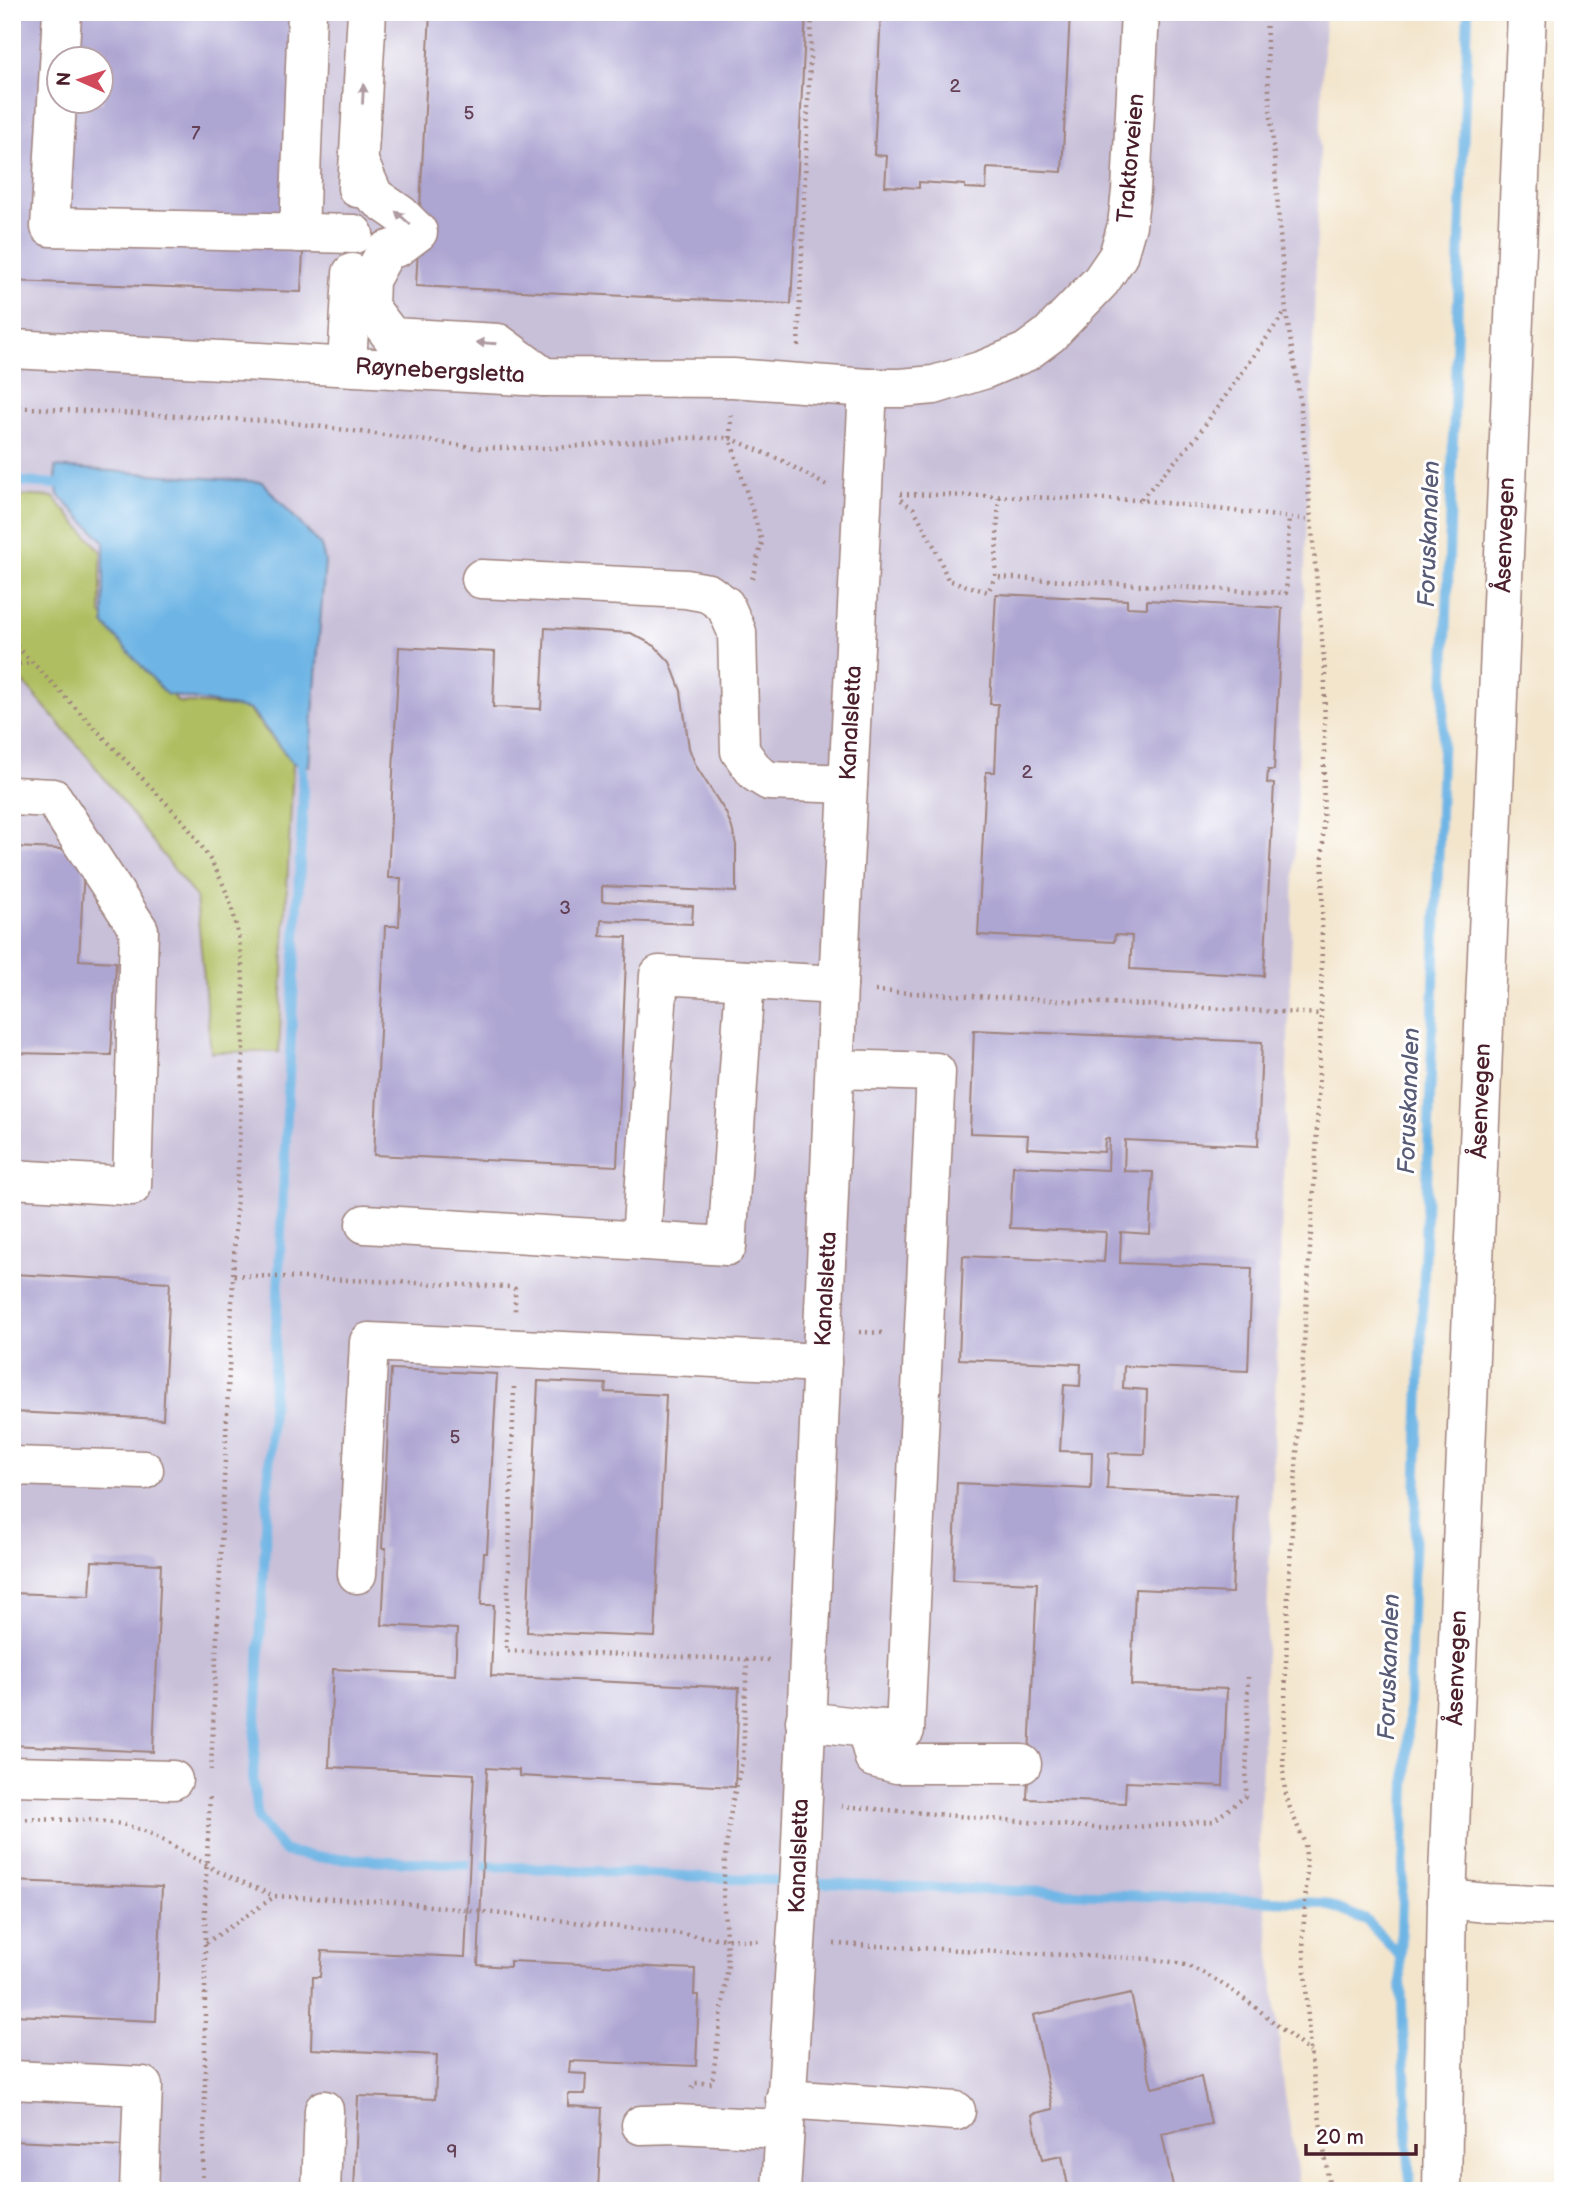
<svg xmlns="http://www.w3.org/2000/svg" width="1575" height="2203" viewBox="0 0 1575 2203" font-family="'Balsamiq Sans',sans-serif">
<rect width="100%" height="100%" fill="#fff"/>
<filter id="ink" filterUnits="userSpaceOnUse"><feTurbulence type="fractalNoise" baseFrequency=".0143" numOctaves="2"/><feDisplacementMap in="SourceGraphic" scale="14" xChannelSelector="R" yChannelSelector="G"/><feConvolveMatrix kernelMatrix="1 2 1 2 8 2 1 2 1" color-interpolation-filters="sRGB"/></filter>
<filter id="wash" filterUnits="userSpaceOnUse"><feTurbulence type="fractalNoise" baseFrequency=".00686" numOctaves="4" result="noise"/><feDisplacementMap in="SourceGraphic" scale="28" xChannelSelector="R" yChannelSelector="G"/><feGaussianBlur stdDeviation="1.57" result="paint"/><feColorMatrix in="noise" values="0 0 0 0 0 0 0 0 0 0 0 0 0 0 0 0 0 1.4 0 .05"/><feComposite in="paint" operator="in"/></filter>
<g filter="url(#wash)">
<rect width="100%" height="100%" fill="#f3e5cc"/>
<path fill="#c8bfd8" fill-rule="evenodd" d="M12,12H1325L1259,1846L1284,2087L1300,2191H12ZM60,60H102V102H60ZM262,482L321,546L325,561L309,766L293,763L251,710L166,694L104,624V541L58,495Z"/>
<path fill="#afbe60" stroke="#7c6e46" stroke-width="2" d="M12,495L53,497L101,551V614L178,702L247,708L293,763L279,1052H211L196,898L87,756L12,669Z"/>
<path fill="#6eb5e5" stroke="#5c6a88" stroke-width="2" d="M55,467L262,482L321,546L325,561L309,766L293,763L251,710L166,694L104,624V541L58,495Z"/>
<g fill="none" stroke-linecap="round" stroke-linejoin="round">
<g stroke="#6eb5e5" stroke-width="10">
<path d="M12,481L55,484"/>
<path d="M302,765L303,801L253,1781L258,1819L284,1851L315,1857L844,1884L1323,1903L1366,1920L1400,1956"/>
<path d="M1410,2191L1400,1956L1468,12"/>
</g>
</g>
<g id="blocks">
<g fill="#ada5d2" fill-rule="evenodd">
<path d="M20,12H315L301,292L12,281V188ZM60,60H102V102H60Z"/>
<path d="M430,12H806L791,304L416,286Z"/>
<path d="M881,12H1070L1062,172L987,168L986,189L965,188V185L919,182V188L885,186L887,156L874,155Z"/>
<path d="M996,594L1127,600V607L1147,608V600L1282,608L1274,770H1268L1267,783L1274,784L1264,976L1130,969L1132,936L1115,935L1114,942L978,935L986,772H995L998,704H990Z"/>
<path d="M545,628L631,633L655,646L670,662L681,691L689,748L696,766L726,813L732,828L736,845V892L602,886V901L693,906L692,924L601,920L600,936L627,937L617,1166L374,1155L385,926H399L401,878H388L399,647L495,652L493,707L541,709Z"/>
<path d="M12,847L85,850L79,960L116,962L111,1055L12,1053Z"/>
<path d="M974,1030L1262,1042L1258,1146L1125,1140L1124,1171L1153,1172L1150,1234L1121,1232L1120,1263L1252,1268L1248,1371L1124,1366L1123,1388L1147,1390L1145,1454L1109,1453L1107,1489L1236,1495L1232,1593L1135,1589L1131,1685L1227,1689L1223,1786L1126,1782L1125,1803L1027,1799L1037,1583L953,1580L957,1483L1091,1489L1092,1452L1060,1451L1064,1385L1080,1386L1081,1364L959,1359L963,1256L1104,1262L1106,1232L1010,1228L1013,1166L1108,1170L1109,1139H1105L1104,1152L1027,1148L1028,1135L970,1133Z"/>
<path d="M12,1274L170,1282L163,1419L12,1412Z"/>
<path d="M391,1369L497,1374L487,1553H484L481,1605H494L491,1676L739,1688L735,1787L519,1776V1770L487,1768L478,1965L510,1967V1961L695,1969L694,1995H699L696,2066L570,2061L569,2073L586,2074L585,2094H568V2106L602,2108L598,2191H354L358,2096L435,2099L437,2055L311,2049L313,1977H320L322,1951L465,1957L474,1774L329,1767L333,1669L455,1675L457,1629L382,1625L386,1548H382Z"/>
<path d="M538,1381L606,1384L605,1392L666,1395L655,1637L527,1632Z"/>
<path d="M92,1561L161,1564L153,1752L12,1745V1593L90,1596Z"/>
<path d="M12,1881L162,1887L156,2021L12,2015Z"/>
<path d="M1131,1994L1152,2088L1201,2077L1211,2124L1162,2134L1174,2191H1069L1062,2156L1042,2160L1032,2114L1053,2109L1033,2015Z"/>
<path d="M12,2141L123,2146L121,2191H12Z"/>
</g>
</g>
</g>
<g filter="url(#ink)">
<use href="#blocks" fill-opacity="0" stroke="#9e827c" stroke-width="2"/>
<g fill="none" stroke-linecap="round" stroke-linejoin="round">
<defs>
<g id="minor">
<path d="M62,12L50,227L354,234"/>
<path d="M359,162L374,196L400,214L418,232L398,247L386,251L370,280L369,307L392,337L498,343L544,377"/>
<path d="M357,188L367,12"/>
<path d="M299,233L307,12"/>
<path d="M12,349L544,377L733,378L868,388H901L934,385L983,370L1026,352L1049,335L1101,281L1118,256L1127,225L1131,191L1140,12"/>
<path d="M347,366L352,273"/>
<path d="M481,579L686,589L708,593L725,605L737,632L740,751L756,773L769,781L848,784"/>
<path d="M12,796L53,798L139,930L132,1186L12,1179"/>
<path d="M365,1224L727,1246L745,980"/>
<path d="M641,1240L659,975L838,985"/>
<path d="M12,1466L144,1470"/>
<path d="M357,1574L369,1342L822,1363"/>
<path d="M805,1721L866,1728L905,1730L936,1072L836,1069"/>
<path d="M866,1728L874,1758L897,1764H1022"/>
<path d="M12,1776L173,1780"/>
<path d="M1447,1899L1487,1903L1563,1906"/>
<path d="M12,2080L143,2086L139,2191"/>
<path d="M785,2099L956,2111"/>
<path d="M641,2125L675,2124L784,2129"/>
<path d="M321,2191L324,2110"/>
<path d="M781,2191L798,1912L838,985L868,388"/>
<path d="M1442,2191L1447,1899L1527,12"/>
</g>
</defs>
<use href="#minor" stroke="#9e827c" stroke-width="41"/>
<g stroke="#9e827c" stroke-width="4.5" stroke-dasharray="2 5" stroke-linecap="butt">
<path d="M1266,12L1268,78L1286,312L1300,400L1325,671L1321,1014L1316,1155L1288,1594L1283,1771L1285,1791L1290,1808L1305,1844L1307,1870L1303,1937L1310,2052L1330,2191"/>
<path d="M798,346L812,12"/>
<path d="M12,407L286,422L480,448H555L680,438H730L783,461L827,486"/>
<path d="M731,415L730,438L762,542L752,579"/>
<path d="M900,494L1140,500L1311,520"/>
<path d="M999,497L995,577L1286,593L1289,518"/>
<path d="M1141,499L1195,439L1285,312"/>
<path d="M901,500L914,509L935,548L948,580L988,592L995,577"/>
<path d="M12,641L184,822C197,840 210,857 219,876C247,931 244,997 243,1057L211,1770"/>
<path d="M12,665L32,663"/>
<path d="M875,991L1321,1014"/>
<path d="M234,1275L511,1287L515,1289V1312"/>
<path d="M859,1332L885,1333"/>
<path d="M514,1387L506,1651L772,1660"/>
<path d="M841,1806L1110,1829L1213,1821L1246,1796L1248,1677"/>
<path d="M12,1819L88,1820L122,1824L150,1833L217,1871L274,1896L395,1902L725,1939L759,1941"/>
<path d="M206,1943L274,1897"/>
<path d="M834,1944L1150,1959C1163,1961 1177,1962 1188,1966C1234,1985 1272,2022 1310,2052"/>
<path d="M692,2088L694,2083H712L728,1965L723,1894L725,1857L732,1803L743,1759L747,1659"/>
<path d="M202,2191L205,2112V1900L210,1793"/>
</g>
<use href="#minor" stroke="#fff" stroke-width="38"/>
</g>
<defs><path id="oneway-solid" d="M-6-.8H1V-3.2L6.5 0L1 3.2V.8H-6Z" transform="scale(1.75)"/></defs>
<g fill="#ae9aa0">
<use href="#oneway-solid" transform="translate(363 94) rotate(-87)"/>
<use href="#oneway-solid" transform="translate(403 218) rotate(-138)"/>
<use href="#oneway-solid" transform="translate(486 343) rotate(-176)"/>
</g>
</g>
<g text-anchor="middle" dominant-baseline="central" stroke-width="6" stroke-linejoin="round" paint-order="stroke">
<g font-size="19" fill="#634055">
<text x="955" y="86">2</text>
<text x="469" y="113">5</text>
<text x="196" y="133">7</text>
<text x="1027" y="772">2</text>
<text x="565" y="908">3</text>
<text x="455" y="1437">5</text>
<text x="452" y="2152">9</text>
</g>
<g font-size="23" fill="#4a1f2b" stroke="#fff">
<text transform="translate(1131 158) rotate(-85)">Traktorveien</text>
<text transform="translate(440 371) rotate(3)">Røynebergsletta</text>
<text transform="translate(1505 535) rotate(-88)">Åsenvegen</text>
<text transform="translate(851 723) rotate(-87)">Kanalsletta</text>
<text transform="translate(1481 1101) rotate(-88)">Åsenvegen</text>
<text transform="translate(826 1289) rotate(-87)">Kanalsletta</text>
<text transform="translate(1457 1668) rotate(-88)">Åsenvegen</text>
<text transform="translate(799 1856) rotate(-88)">Kanalsletta</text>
</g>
<g font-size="24" font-style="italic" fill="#585b75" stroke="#fff">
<text transform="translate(1429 534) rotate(-88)">Foruskanalen</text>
<text transform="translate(1409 1101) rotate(-88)">Foruskanalen</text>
<text transform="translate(1389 1667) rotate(-88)">Foruskanalen</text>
</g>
</g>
<rect width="1575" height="2203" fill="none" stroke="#fff" stroke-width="42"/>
<g transform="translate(80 80) rotate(273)"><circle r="33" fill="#ffffff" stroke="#b7a5aa" stroke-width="2"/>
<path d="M0-5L12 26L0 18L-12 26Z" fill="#d1495b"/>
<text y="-10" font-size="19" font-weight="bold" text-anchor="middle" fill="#4a1f2b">N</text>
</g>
<path d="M1306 2144v10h110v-10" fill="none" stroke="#4a1f2b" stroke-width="3.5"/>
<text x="1316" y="2144" font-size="21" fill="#4a1f2b" stroke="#ffffff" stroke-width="5" paint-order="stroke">20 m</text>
</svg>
